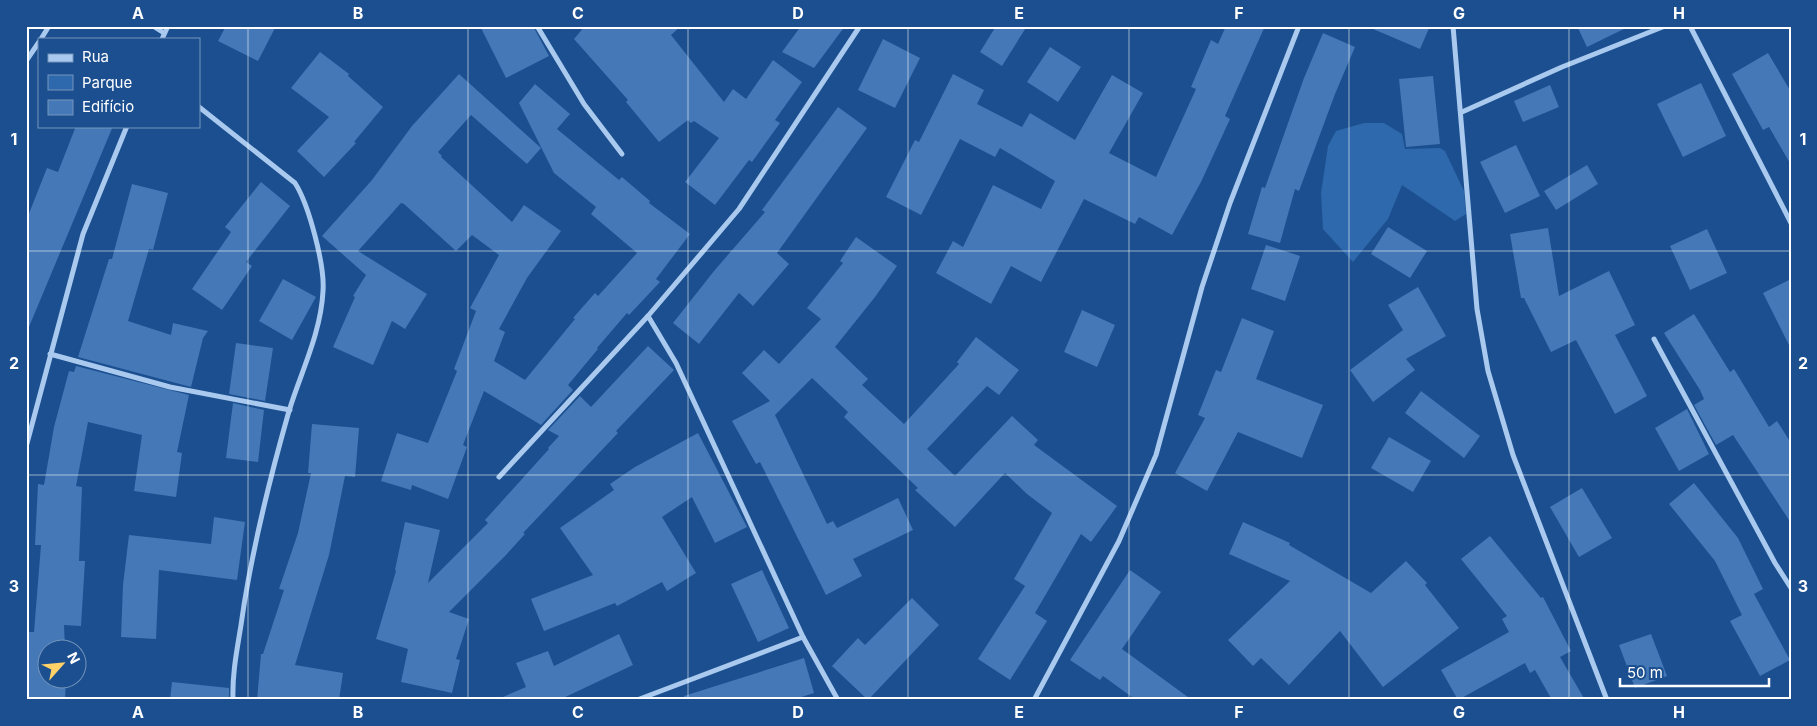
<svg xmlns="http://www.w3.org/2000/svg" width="1817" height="726" viewBox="0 0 1817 726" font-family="Inter,sans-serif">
<rect width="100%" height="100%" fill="#1b4f8f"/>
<path fill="#2e69ad" d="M1364,123H1384L1402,134L1405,149L1440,148L1445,151L1464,191L1466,214L1455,221L1402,185L1388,219L1353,262L1323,229L1321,193L1328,146L1336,131Z"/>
<g fill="#4478b7">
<path d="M226,26H276L258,61L218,41Z"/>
<path d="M480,26H533L549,56L506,78Z"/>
<path d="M585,26H681L671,35L724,102L733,89L746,99L773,60L802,82L775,120L780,123L752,162L749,160L715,205L685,182L719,138L694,121L691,123L688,120L659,142L626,102L628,100L574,39Z"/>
<path d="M801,26H845L814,68L782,52Z"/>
<path d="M996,26H1027L1002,66L980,52Z"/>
<path d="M1226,26H1265L1225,116L1230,119L1201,182L1172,235L1139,217L1135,224L1084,199L1041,282L1011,266L991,304L936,273L953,241L963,247L993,185L1041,209L1055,181L1000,148L995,157L960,139L921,215L886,197L915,140L919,142L953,74L984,90L977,104L1022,127L1030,113L1075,140L1112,75L1143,93L1109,153L1156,177L1196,89L1191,87L1211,40L1218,44Z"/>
<path d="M1366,26H1430L1420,49Z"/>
<path d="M1577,26H1630L1587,47Z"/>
<path d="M1323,33L1355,47L1335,94L1299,191L1295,189L1280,243L1248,234L1262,187L1265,188L1304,78Z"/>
<path d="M883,39L920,58L895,108L858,90Z"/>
<path d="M1050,47L1081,67L1058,102L1027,82Z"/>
<path d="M320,52L349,74L348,76L383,107L354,142L356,143L324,177L297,151L329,117L291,88Z"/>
<path d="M1768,53L1791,92V165L1769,127L1763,130L1732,74Z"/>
<path d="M459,74L541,148L527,164L471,115L438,152L442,156L441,157L512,222L524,205L561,231L527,278L499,329L505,332L494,361L525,380L575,319L573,318L595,293L598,296L637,253L591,214L596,207L554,173L519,103L535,84L570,114L557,129L619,180L622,177L650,201L649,203L690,234L656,279L660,282L629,315L627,313L597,348L598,349L568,385L573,390L541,425L484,391L463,445L467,447L448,499L412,485L411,490L381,481L397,433L428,443L457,371L454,369L476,311L470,308L499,255L472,235L456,251L404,204L401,203L358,251L427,294L405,329L392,321L373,365L333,347L355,297L353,296L366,275L322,236L372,180L412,126Z"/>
<path d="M1433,76L1440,144L1406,147L1399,79Z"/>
<path d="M1701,83L1726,136L1683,157L1657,104Z"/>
<path d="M1550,85L1559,107L1523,122L1514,101Z"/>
<path d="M838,107L867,128L777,253L789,264L753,306L739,293L699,344L673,323L714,271L765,212L762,210Z"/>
<path d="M76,126H113L26,334V221L47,168L58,172Z"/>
<path d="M1516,145L1540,196L1505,213L1480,162Z"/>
<path d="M1587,165L1598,184L1556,210L1544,191Z"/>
<path d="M261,182L290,206L246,262L252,266L222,310L192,289L231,232L225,227Z"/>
<path d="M132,184L168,193L153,250L149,249L128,321L171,335L173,323L208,331L203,338L191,387L78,357L109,259H112Z"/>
<path d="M1388,227L1427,251L1410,278L1371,254Z"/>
<path d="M1548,228L1559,296L1609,271L1635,325L1615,335L1647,396L1615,414L1576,340L1551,352L1524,298H1521L1510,234Z"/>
<path d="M1707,229L1727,273L1690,290L1670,246Z"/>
<path d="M856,237L897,266L875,297L835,347L868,379L862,385L904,424L959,364L957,362L976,337L1019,370L999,395L987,386L927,449L955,476L1012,416L1038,440L1034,445L1117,506L1091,542L1081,534L1035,613L1047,621L1010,680L978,659L1025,586L1014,579L1052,513L1027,494L1005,473L955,527L915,490L918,488L844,417L848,412L812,378L775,415L827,524L833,521L837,528L898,498L913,530L853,559L862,576L826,595L760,462L756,464L732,421L770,401L742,373L764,350L779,364L821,319L807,308L843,263L840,261Z"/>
<path d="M1266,245L1300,256L1285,301L1251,289Z"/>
<path d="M283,279L316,297L292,340L259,321Z"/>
<path d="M1791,279V349L1763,293Z"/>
<path d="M1418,287L1446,336L1406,359L1415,370L1373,402L1350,370L1403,330L1388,305Z"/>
<path d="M1082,310L1115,325L1097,367L1064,352Z"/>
<path d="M1694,314L1730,372L1734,369L1769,427L1777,421L1791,443V523L1733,435L1716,445L1694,405L1704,399L1700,390L1664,333Z"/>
<path d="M1242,318L1274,331L1256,379L1323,405L1302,458L1238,432L1207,491L1175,473L1205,418L1198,415L1216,370L1221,372Z"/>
<path d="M236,343L273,348L265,401L229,394Z"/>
<path d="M648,346L674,370L616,431L618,433L523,533L525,534L505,556L449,612L469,619L456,659L460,660L452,693L401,682L408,649L376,639L396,571L395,570L405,522L440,530L428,583L488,523L485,520L549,449L548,448L559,436L548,430L580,396L591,407Z"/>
<path d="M76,366L189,395L177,452L182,453L176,497L134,491L142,435L88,422L76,486L82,487L79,561H85L81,626L64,625L65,648H48V678H66L65,700H29L28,632H34L41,545H35L38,484L44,485L54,427L69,371L74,372Z"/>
<path d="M1421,391L1480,436L1464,458L1405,413Z"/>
<path d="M233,403L264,410L258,462L226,458Z"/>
<path d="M1687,409L1709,454L1679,471L1655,428Z"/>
<path d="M312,424L359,428L355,477L345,476L329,555L295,665L343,673L339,700H257L261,654H263L284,590L279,589L298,533L311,473H308Z"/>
<path d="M698,433L747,527L715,543L692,497L662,517L696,573L667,591L662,582L617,606L615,603L544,631L531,599L593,575L560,528L614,490L610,484L635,467Z"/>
<path d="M1389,437L1431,461L1413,492L1371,468Z"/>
<path d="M1694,483L1738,538L1763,589L1754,594L1790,660L1760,676L1730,621L1742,615L1715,561L1669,504Z"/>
<path d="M1582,488L1612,538L1579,557L1550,507Z"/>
<path d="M214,517L245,522L237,580L159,570L156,639L121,637L123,585L129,535L211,544Z"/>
<path d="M1243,522L1290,543L1289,545L1371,593L1406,561L1427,583L1425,585L1459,628L1383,687L1340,631L1289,685L1261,658L1253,666L1228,640L1290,581L1229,554Z"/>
<path d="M1490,536L1541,598L1543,597L1571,651L1560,657L1585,700H1552L1535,670L1530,673L1525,663L1458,700L1441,670L1509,632L1502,619L1507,616L1461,559Z"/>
<path d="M762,570L789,628L758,642L731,584Z"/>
<path d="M1130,570L1161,592L1122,649L1192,700H1136L1103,676L1100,680L1070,660Z"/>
<path d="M912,598L939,625L868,700L832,666L858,638L865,645Z"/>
<path d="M619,634L633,665L559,700H496L526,687L516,663L548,651L554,666Z"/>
<path d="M1651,634L1667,676L1635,688L1619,645Z"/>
<path d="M804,658L814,693L792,700H685L684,696Z"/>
<path d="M172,682L229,688V700H170Z"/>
</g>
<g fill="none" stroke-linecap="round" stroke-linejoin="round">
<g stroke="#a9c9ee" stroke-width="5">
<path d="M153,26L164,33"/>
<path d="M537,26L584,104L622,154"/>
<path d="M1453,26L1477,309L1488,371L1513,455L1607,700"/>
<path d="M1690,26L1791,223"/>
<path d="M41,39L49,26"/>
<path d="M162,39L168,26"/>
<path d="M26,61L39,42"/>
<path d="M199,107L295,183C309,205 325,266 323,291C321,333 301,372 289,411C269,481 251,553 241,625C237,650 232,674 233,700"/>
<path d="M1462,112L1562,67L1665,26"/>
<path d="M648,316L676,363L803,637L838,700"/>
<path d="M1654,339L1775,563L1791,588"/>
<path d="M50,354L170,387L290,410"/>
<path d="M26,447L83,234L127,126"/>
<path d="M499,477L648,316L739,209L860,26"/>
<path d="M637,700L803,637"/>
<path d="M1034,700L1119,541L1156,455L1202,287L1230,203L1299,26"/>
</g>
</g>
<path fill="none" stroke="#fff" stroke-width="1" stroke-opacity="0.55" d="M248,26V700M468,26V700M688,26V700M908,26V700M1129,26V700M1349,26V700M1569,26V700M26,251H1791M26,475H1791"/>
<rect width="1817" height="726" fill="none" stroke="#1b4f8f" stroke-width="55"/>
<rect x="38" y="38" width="162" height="90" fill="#1b4f8f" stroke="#7695bc"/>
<rect x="48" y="54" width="25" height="8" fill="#a9c9ee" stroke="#7695bc"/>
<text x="82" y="62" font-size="15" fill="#ffffff">Rua</text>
<rect x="48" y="75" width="25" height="15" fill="#2e69ad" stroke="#7695bc"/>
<text x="82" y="88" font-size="15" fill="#ffffff">Parque</text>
<rect x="48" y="100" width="25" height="15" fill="#4478b7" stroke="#7695bc"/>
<text x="82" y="112" font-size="15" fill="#ffffff">Edifício</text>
<g transform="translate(62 664) rotate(63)"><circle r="24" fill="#1b4f8f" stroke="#7695bc"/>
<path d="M0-4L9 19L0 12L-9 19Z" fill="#ffd166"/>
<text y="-8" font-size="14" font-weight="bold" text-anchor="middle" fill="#ffffff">N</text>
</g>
<path d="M1620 678v8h149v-8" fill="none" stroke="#ffffff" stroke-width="2.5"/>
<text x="1627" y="678" font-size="15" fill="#ffffff" stroke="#1b4f8f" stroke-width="4" paint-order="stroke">50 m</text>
<rect x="28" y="28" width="1762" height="670" fill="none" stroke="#fff" stroke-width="2"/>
<g font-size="16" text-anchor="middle" font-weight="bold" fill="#fff">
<text x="138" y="19">A</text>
<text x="358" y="19">B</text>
<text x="578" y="19">C</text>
<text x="798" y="19">D</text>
<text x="1019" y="19">E</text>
<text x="1239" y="19">F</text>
<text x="1459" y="19">G</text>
<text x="1679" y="19">H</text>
<text x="14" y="145">1</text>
<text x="1803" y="145">1</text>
<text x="14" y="369">2</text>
<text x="1803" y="369">2</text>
<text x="14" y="592">3</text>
<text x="1803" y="592">3</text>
<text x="138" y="718">A</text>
<text x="358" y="718">B</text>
<text x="578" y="718">C</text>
<text x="798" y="718">D</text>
<text x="1019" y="718">E</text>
<text x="1239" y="718">F</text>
<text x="1459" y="718">G</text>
<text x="1679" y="718">H</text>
</g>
</svg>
